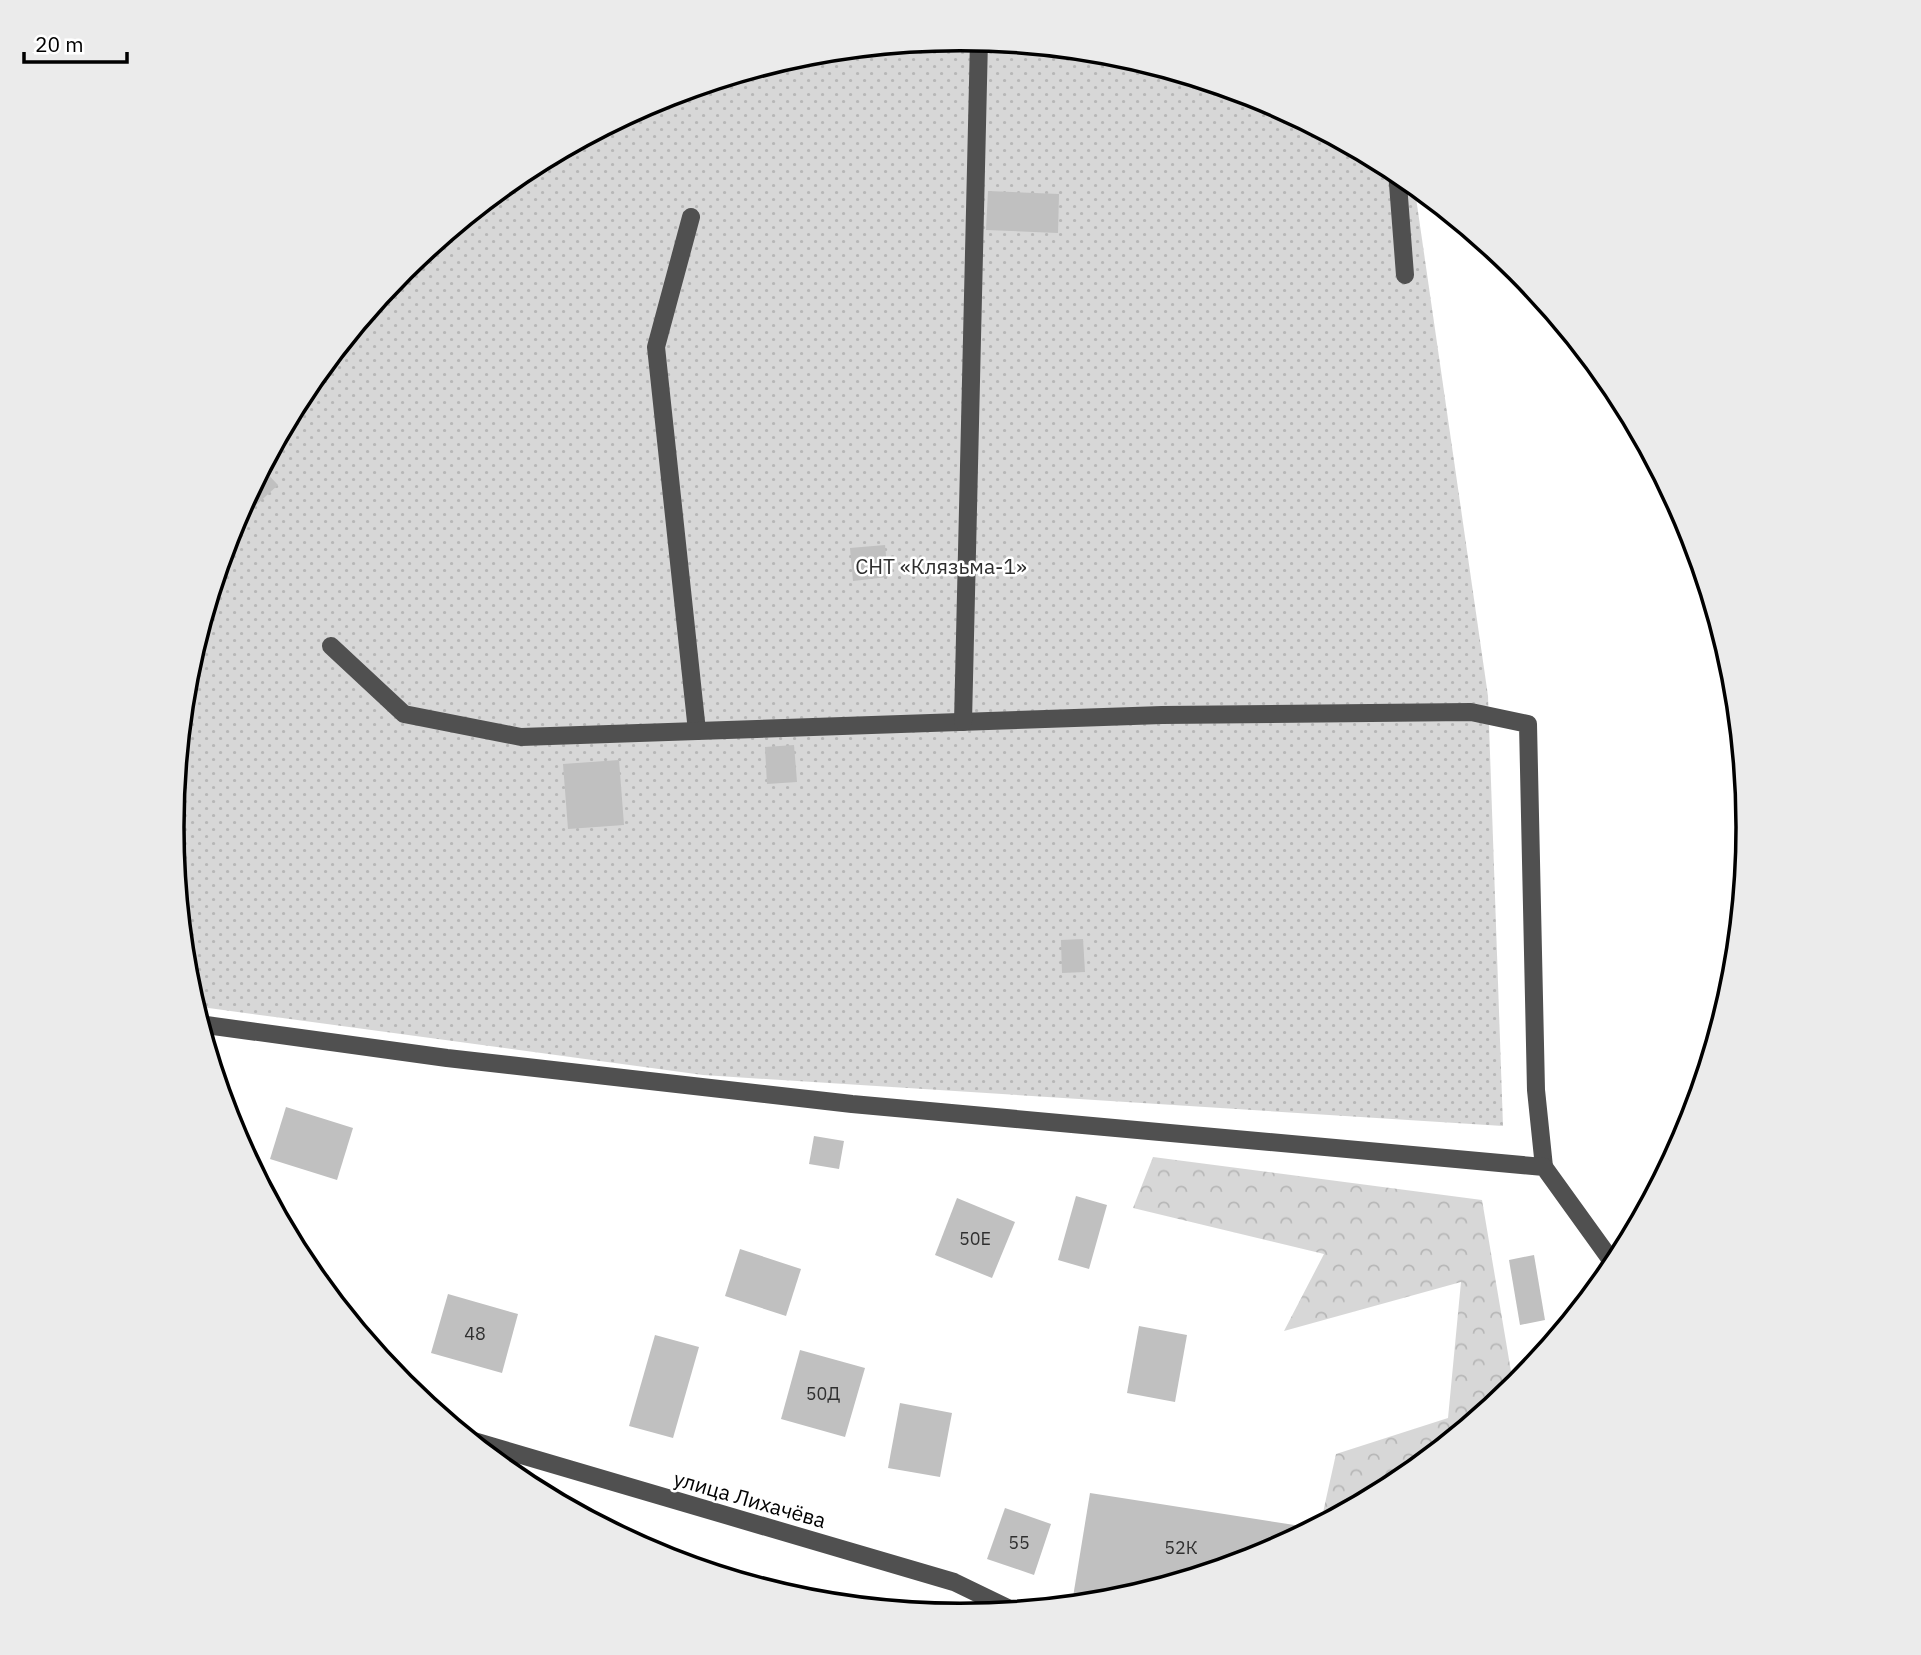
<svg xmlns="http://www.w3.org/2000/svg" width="1921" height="1655" viewBox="0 0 1921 1655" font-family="'IBM Plex Sans',sans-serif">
<defs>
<pattern id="forest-crowns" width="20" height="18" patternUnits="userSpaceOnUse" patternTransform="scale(1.75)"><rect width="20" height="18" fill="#d7d7d7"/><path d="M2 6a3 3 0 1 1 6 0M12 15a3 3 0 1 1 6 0" fill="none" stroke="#b7b7b7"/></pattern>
<pattern id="garden-dots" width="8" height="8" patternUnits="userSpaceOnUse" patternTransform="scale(1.75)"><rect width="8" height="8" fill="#d7d7d7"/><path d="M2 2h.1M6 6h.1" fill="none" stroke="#b7b7b7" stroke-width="1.8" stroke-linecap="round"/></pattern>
</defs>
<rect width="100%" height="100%" fill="#fff"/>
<path fill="url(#forest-crowns)" d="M1153,1157L1482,1200L1514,1389L1399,1484L1320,1526L1336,1454L1448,1418L1461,1282L1284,1331L1324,1254L1133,1208Z"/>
<path fill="url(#garden-dots)" d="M961,39L1115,54L1263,99L1399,172L1414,184L1488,696L1503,1126L703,1075L194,1006L187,981L172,827L187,673L232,525L305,389L403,269L522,171L659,98L807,54Z"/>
<g fill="#c0c0c0">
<path d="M988,191L1059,194L1058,233L986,230Z"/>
<path d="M262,468L278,485L242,518L238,514Z"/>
<path d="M885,545L888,577L853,581L850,548Z"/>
<path d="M794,745L797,782L767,784L765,747Z"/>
<path d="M619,760L624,825L568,829L563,764Z"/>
<path d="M1083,939L1085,972L1062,973L1061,940Z"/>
<path d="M286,1107L353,1128L337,1180L270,1159Z"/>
<path d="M814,1136L844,1141L839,1169L809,1164Z"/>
<path d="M1076,1196L1107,1205L1089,1269L1058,1260Z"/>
<path d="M957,1198L1015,1222L992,1278L935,1255Z"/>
<path d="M740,1249L801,1269L786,1316L725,1296Z"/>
<path d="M1534,1255L1545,1320L1520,1325L1509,1260Z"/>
<path d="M309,1271L329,1275L326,1292L312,1275Z"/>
<path d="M448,1294L518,1314L502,1373L431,1353Z"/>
<path d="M1139,1326L1187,1335L1175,1402L1127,1393Z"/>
<path d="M655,1335L699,1347L673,1438L629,1426Z"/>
<path d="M800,1350L865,1368L845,1437L781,1419Z"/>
<path d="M900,1403L952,1413L940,1477L888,1468Z"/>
<path d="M1090,1493L1301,1526L1300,1536L1262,1557L1114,1601L1073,1597Z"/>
<path d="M1005,1508L1051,1524L1034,1575L987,1559Z"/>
</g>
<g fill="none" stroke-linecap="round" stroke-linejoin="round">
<g stroke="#505050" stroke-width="18">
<path d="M1397,171L1405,275"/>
<path d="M691,217L656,347L697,731"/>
<path d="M331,646L404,714L521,737L1162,715L1471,712L1528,724L1536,1090L1544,1167"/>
<path d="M963,722L979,40"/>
<path d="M199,1024L447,1058L852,1104L1544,1167L1616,1267"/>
<path d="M470,1440L954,1582L1014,1611"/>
</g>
</g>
<g text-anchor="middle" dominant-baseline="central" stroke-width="5" stroke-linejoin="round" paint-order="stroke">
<g font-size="18" fill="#303030">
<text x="975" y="1238">50Е</text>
<text x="475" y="1333">48</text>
<text x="823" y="1393">50Д</text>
<text x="1019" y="1542">55</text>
<text x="1181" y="1547">52К</text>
</g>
<g font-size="21" fill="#2e2e2e" stroke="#fff">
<text x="941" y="566">СНТ «Клязьма-1»</text>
</g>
<g font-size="21" fill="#000" stroke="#fff">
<text transform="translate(750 1499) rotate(16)">улица Лихачёва</text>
</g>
</g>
<path d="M0 0H1921V1655H0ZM184 827a776 776 0 1 1 1552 0a776 776 0 1 1-1552 0Z" fill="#ebebeb" fill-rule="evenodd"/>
<path fill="none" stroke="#000" stroke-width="3.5" d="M184 827a776 776 0 1 1 1552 0a776 776 0 1 1-1552 0Z"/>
<path d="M24 52v10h103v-10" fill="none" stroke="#000000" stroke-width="3.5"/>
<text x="35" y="52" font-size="21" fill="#000000" stroke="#ffffff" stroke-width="5" paint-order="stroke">20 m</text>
</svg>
